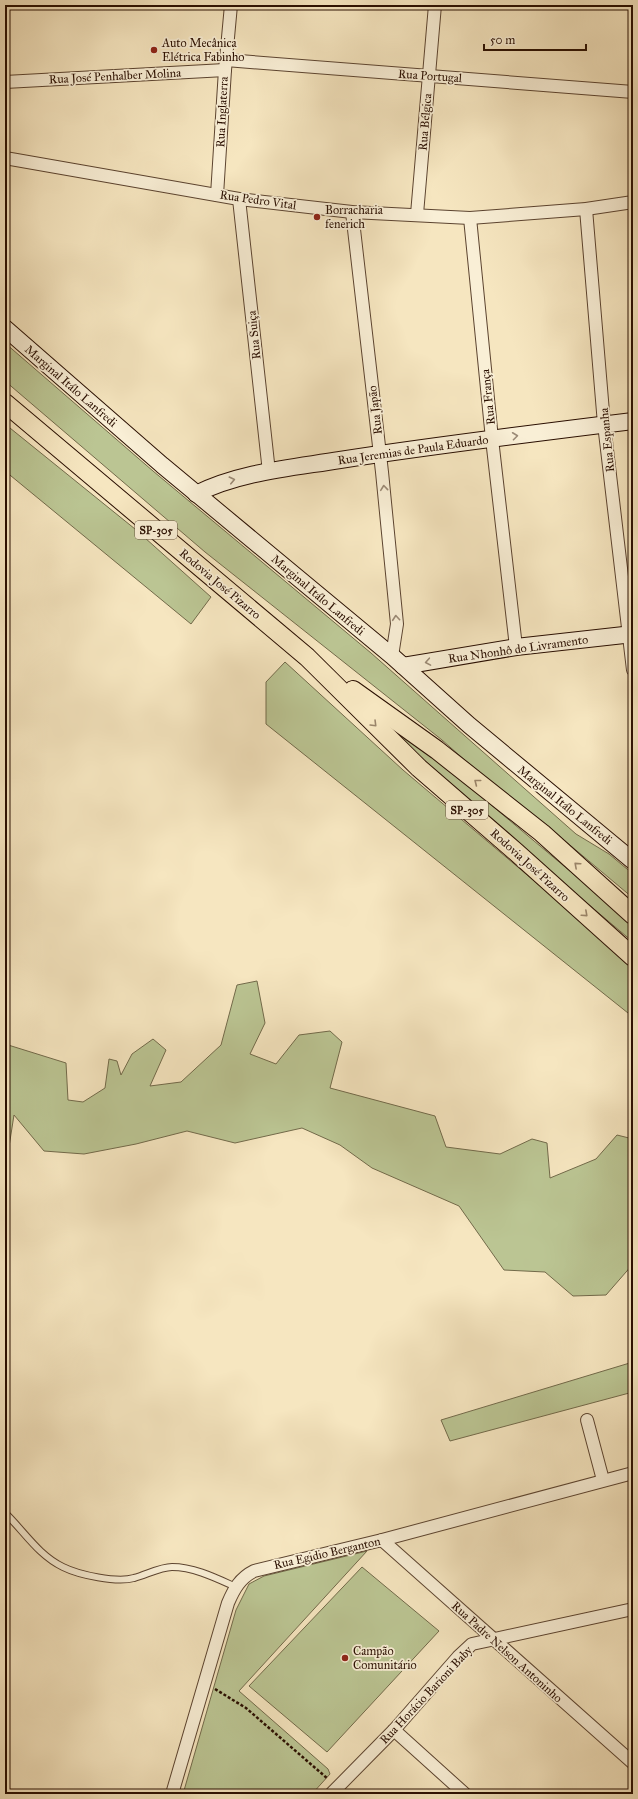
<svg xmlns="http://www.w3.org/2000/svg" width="638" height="1799" viewBox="0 0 638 1799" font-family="'IM FELL Great Primer',serif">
<rect width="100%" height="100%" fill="#f6e6c0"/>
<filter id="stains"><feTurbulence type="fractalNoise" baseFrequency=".005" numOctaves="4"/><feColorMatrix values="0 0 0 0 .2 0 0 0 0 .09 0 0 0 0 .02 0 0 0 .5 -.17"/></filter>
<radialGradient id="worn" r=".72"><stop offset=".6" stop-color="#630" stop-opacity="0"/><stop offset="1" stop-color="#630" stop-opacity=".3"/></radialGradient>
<g fill="#bbc593" stroke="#726a4a">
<path d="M5,343L153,471L371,653L576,834L609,854L633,874V898L546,825L492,784L442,740L205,552L5,381Z"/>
<path d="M5,424L135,529L211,597L191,624L5,471Z"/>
<path d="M285,662L403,770L565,907L633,968V1017L266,724V682Z"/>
<path d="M386,725L434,757L633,924V942L460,796Z"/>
<path d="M257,981L265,1023L250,1054L276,1064L299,1035L330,1031L342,1042L330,1088L435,1116L446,1147L500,1154L532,1139L547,1143L550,1178L596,1159L617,1135L633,1139V1264L606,1295L573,1296L545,1272L504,1270L459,1206L372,1168L340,1145L302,1128L235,1143L187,1131L136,1144L84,1154L44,1151L14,1115L5,1172V1044L66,1063L68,1100L83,1102L105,1088L109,1059L117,1061L121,1075L132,1054L153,1039L166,1050L150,1086L181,1082L221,1045L237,985Z"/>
<path d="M633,1362V1392L450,1441L441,1420Z"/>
<path d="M367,1551L239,1691L328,1769L330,1774L312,1794H183L236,1610L249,1584L264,1576Z"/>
<path d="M362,1567L439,1631L327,1752L249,1686Z"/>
</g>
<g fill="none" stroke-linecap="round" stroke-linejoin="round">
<defs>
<path id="lane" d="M5,1513C24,1531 38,1555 63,1567C79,1575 117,1583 134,1578C146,1575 160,1567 172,1567C194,1567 216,1578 236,1587"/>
<g id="street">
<path d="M226,60L633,92"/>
<path d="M5,82L225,70"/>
<path d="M5,158L239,199L352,212L470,218L586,209L633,202"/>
<path d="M217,195L225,70L231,5"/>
<path d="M239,199L269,472"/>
<path d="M586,209L604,424L633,670"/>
<path d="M352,212L382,472L397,624L392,656"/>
<path d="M417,214L435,5"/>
<path d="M470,218L492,439L516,647"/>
<path d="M587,1420L603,1480"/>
<path d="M382,1540L633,1763"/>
<path d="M394,1730L465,1794"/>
<path d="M172,1794L228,1603C234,1589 240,1578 254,1571L382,1540L633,1473"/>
<path d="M331,1794L394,1730L458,1657L472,1644L633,1609"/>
</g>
<g id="secondary">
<path d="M5,328L162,465L392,656L469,725L633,861"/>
<path d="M196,494C240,472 291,468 340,460C437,445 535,433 633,421"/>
<path d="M403,666L516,647L633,634"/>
</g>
<g id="primary">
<path d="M5,403L307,657L419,768L516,852L633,957"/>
<path d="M353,690L437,750L542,833L633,915"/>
</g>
</defs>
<use href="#lane" stroke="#5c4430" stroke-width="8"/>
<use href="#street" stroke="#5c4430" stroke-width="14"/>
<use href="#secondary" stroke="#290e00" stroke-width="18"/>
<use href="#primary" stroke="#290e00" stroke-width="20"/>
<path stroke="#290e00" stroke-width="2.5" stroke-dasharray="3 2" stroke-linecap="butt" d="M215,1689L246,1708L328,1779"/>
<use href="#lane" stroke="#f9efd6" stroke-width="6"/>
<use href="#street" stroke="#f9efd6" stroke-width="12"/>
<use href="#secondary" stroke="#f9efd6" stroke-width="16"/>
<use href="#primary" stroke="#f6e6c0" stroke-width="18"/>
</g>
<defs><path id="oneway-chevron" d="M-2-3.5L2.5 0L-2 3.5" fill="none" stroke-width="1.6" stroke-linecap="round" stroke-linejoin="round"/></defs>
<g stroke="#9b8a76">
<use href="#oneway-chevron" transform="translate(515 436) rotate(-7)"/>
<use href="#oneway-chevron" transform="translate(232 480) rotate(-13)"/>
<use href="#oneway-chevron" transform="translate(384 488) rotate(-96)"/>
<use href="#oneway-chevron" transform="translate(396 618) rotate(-95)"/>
<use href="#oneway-chevron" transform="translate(428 662) rotate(170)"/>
</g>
<g stroke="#9a856a">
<use href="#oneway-chevron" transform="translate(374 724) rotate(45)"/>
<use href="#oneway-chevron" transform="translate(477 782) rotate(-142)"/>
<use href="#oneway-chevron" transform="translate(577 865) rotate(-138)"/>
<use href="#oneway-chevron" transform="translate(585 914) rotate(42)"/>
</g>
<g fill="#8f2418" stroke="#f9efd6" stroke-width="1.5">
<circle cx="154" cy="50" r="4"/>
<circle cx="317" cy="217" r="4"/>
<circle cx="345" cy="1658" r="4"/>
</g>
<g text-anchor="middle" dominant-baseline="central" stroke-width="3.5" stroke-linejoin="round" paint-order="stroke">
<g fill="#f9efd6" stroke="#675240" stroke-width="1">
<rect x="135" y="521" width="42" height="18" rx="3"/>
<rect x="446" y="801" width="42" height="18" rx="3"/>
</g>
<g font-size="11" font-weight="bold" fill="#290e00">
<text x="156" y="530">SP-305</text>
<text x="467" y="810">SP-305</text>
</g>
<g font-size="12" fill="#290e00" stroke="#f9efd6" text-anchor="start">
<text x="162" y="43">Auto Mecânica<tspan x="162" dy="14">Elétrica Fabinho</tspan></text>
<text x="325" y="210">Borracharia<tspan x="325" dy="14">fenerich</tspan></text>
<text x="353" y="1651">Campão<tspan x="353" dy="14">Comunitário</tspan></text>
</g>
<g font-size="12" fill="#290e00" stroke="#f9efd6">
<text transform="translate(115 76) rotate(-3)">Rua José Penhalber Molina</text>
<text transform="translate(430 76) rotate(4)">Rua Portugal</text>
<text transform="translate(222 112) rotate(-87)">Rua Inglaterra</text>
<text transform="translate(425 122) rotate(-85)">Rua Bélgica</text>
<text transform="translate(258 200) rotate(8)">Rua Pedro Vital</text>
<text transform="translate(254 335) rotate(-96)">Rua Suiça</text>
<text transform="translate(71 386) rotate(41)">Marginal Itálo Lanfredi</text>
<text transform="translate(488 397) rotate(-96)">Rua França</text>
<text transform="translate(375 410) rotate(-97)">Rua Japão</text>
<text transform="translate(607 440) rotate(-96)">Rua Espanha</text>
<text transform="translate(413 450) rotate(-8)">Rua Jeremias de Paula Eduardo</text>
<text transform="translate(220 584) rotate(40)">Rodovia José Pizarro</text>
<text transform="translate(318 595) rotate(40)">Marginal Itálo Lanfredi</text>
<text transform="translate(518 649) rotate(-8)">Rua Nhonhô do Livramento</text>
<text transform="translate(565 805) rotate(39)">Marginal Itálo Lanfredi</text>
<text transform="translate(530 865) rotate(42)">Rodovia José Pizarro</text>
<text transform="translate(327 1553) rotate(-13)">Rua Egidio Berganton</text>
<text transform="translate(507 1652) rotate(42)">Rua Padre Nelson Antoninho</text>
<text transform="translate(426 1695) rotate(-47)">Rua Horácio Barioni Baby</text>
</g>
</g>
<rect width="638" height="1799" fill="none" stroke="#f6e6c0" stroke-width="20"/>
<rect x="6" y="6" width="626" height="1787" fill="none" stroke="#290e00" stroke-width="2"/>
<rect x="10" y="10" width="618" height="1779" fill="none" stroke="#290e00"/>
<path d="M484 44v6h102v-6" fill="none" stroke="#290e00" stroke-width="2"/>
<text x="490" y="44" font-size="12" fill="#290e00" stroke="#f9efd6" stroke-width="3" paint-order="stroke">50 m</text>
<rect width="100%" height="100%" filter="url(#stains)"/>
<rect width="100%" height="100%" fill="url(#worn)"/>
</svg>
